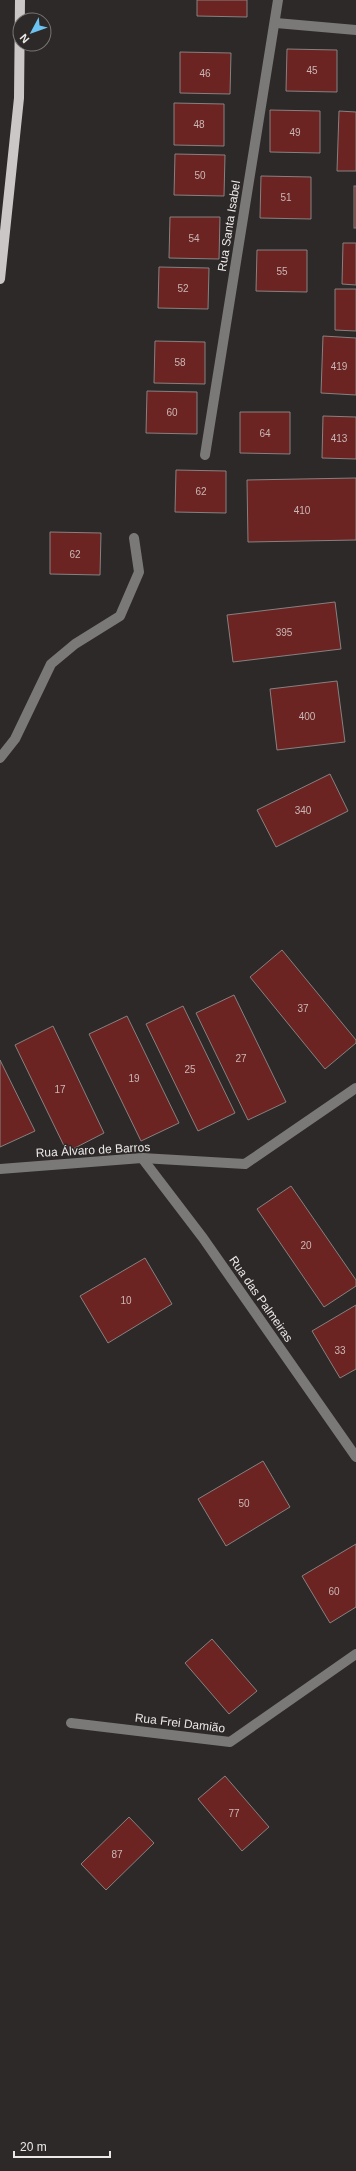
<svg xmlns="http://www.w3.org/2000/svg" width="356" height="2171" viewBox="0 0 356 2171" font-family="Helvetica,sans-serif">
<rect width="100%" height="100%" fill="#2d2929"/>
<g fill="#6b2422" stroke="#868181">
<path d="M197,0H247V17L197,16Z"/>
<path d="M287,49L337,50V92L286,91Z"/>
<path d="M180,52L231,53L230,94L180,93Z"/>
<path d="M174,103L224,104V146L174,145Z"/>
<path d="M270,110L320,111V153L270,152Z"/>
<path d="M339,111L356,112V171H337Z"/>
<path d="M175,154L225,155L224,196L174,195Z"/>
<path d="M261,176L311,177V219L260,218Z"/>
<rect x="354" y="186" width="2" height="42"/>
<path d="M170,217H220L219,259L169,258Z"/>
<path d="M343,243H356V285L342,284Z"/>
<path d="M257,250H307V292L256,291Z"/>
<path d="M159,267L209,268L208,309L158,308Z"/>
<path d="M335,289H356V331L335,330Z"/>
<path d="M323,336L356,338V395L321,393Z"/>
<path d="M155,341L205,342V384L154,383Z"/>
<path d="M147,391L197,392V434L146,433Z"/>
<path d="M240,412H290V454L240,453Z"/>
<path d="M323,416L356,417V459L322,458Z"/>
<path d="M176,470L226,471V513L175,512Z"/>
<path d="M356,478V540L248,542L247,480Z"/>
<path d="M50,532L101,533L100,575L50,574Z"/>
<path d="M335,602L341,649L233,662L227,615Z"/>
<path d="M337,681L345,742L277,750L270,689Z"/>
<path d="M330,774L348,811L276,847L257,810Z"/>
<path d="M282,950L356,1040V1043L325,1069L250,977Z"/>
<path d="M234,995L286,1102L248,1120L196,1013Z"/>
<path d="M183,1006L235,1113L198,1131L146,1024Z"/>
<path d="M127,1016L179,1123L141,1141L89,1034Z"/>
<path d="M53,1026L104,1133L67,1152L15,1045Z"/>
<path d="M0,1060L35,1131L0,1147Z"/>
<path d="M291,1186L356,1280V1286L324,1307L257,1209Z"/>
<path d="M145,1258L172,1304L108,1343L80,1296Z"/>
<path d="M356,1305V1369L340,1378L312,1331Z"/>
<path d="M263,1461L290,1507L226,1546L198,1499Z"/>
<path d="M356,1544V1607L330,1623L302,1576Z"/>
<path d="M212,1639L257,1691L229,1714L185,1663Z"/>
<path d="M225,1776L269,1827L242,1851L198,1799Z"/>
<path d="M129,1817L154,1843L106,1890L81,1864Z"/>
</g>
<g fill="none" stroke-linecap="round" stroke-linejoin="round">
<g stroke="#7b7878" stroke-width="10">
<path d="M276,23L356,30"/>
<path d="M205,455L278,0"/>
<path d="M0,758L15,739L51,664L75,644L120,616L139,572L134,538"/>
<path d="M142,1158L203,1238L356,1457"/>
<path d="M0,1169L142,1158L245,1164L356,1088"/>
<path d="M71,1723L230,1742L356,1654"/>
</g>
<path stroke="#ccc7c7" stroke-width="10" d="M0,279L19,98L20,0"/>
</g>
<g text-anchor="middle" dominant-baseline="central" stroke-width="3" stroke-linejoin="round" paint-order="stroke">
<g font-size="10" fill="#cbb7b6">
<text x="312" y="70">45</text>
<text x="205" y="73">46</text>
<text x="199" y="124">48</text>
<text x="295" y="132">49</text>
<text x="200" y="175">50</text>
<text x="286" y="197">51</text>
<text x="194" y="238">54</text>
<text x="282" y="271">55</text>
<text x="183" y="288">52</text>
<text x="180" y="362">58</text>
<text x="339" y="366">419</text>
<text x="172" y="412">60</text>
<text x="265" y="433">64</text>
<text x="339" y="438">413</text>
<text x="201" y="491">62</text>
<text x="302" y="510">410</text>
<text x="75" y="554">62</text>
<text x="284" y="632">395</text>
<text x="307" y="716">400</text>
<text x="303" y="810">340</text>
<text x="303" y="1008">37</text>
<text x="241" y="1058">27</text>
<text x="190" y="1069">25</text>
<text x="134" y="1078">19</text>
<text x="60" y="1089">17</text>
<text x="306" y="1245">20</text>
<text x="126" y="1300">10</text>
<text x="340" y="1350">33</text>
<text x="244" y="1503">50</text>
<text x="334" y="1591">60</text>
<text x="234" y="1813">77</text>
<text x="117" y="1854">87</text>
</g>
<g font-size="12" fill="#ebe8e8" stroke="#2d2929">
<text transform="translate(229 226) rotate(-81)">Rua Santa Isabel</text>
<text transform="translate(93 1150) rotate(-3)">Rua Álvaro de Barros</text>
<text transform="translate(261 1299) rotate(55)">Rua das Palmeiras</text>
<text transform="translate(180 1723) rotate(7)">Rua Frei Damião</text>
</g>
</g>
<g transform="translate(32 32) rotate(229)"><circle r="19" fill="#2d2929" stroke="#797575"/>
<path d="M0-3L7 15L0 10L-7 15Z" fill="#6cc3f2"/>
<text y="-6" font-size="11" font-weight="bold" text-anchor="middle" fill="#ebe8e8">N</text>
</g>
<path d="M14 2151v6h96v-6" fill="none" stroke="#ebe8e8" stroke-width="2"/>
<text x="20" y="2151" font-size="12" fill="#ebe8e8" stroke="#2d2929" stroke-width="3" paint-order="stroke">20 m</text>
</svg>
